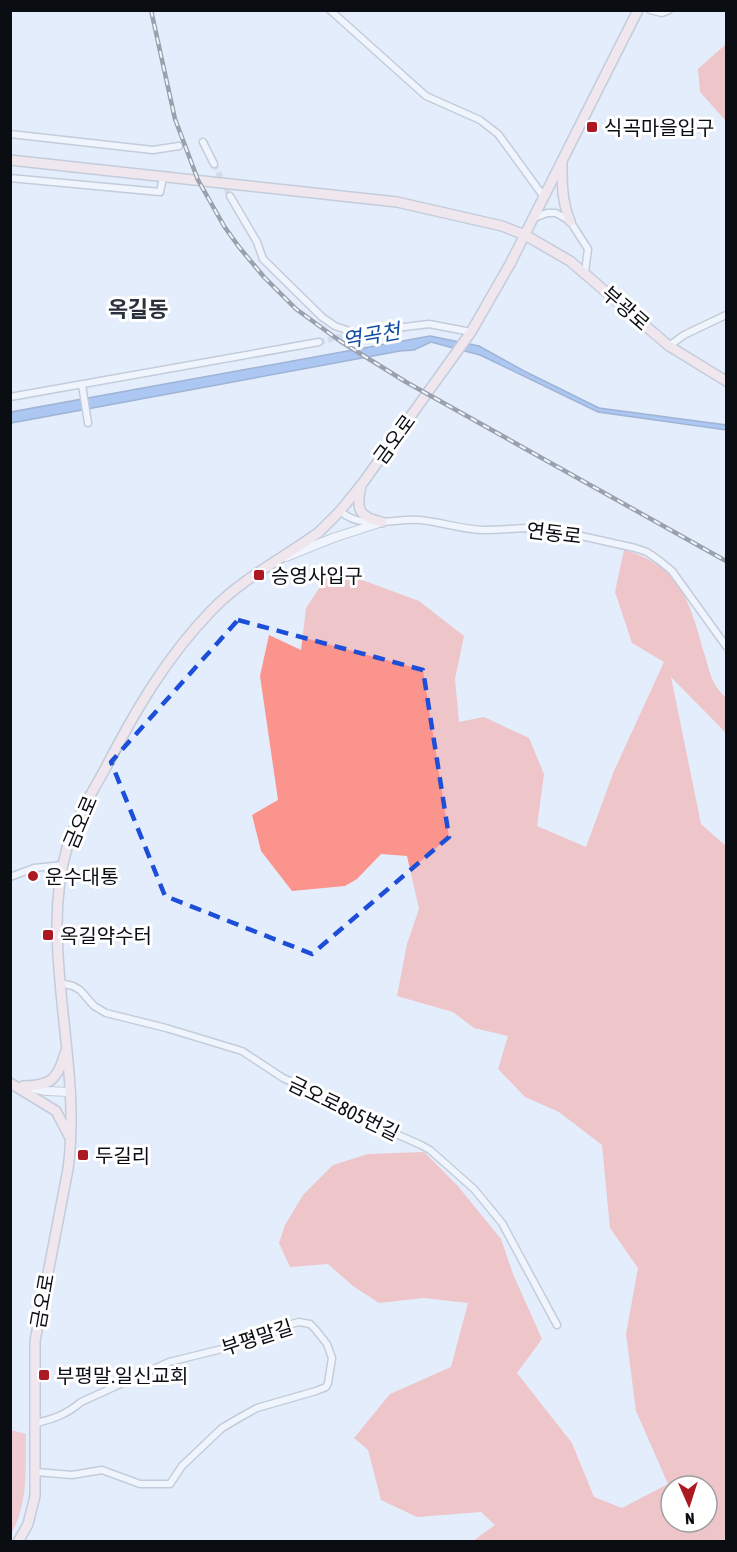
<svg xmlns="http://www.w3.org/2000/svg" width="737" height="1552" viewBox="0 0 737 1552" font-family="'Asap Condensed','Noto Sans KR',sans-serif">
<rect width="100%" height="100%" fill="#e3edfc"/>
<path fill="#faa49d" d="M11,1430L26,1434C25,1469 29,1502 11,1534Z"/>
<g fill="#fb948d" fill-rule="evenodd">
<path d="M726,44V121L700,92L698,69Z"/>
<path d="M624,550C680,565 690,602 704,653C711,674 710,682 726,698V733L671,677L701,824L726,846V1541H473L495,1525L481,1512L417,1517L381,1500L368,1450L354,1438L390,1394L451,1367L468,1303L424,1298L379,1303L353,1286L328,1264L290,1267L279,1243L285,1225L303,1195L333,1165L368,1154L424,1152L457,1185L501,1239L513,1274L542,1339L517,1373L572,1443L594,1497L622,1508L668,1484L636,1411L626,1334L638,1268L610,1228L602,1145L559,1112L525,1097L498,1069L508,1036L474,1028L453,1012L397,996L407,944L419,909L407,856L381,854L357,879L345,886L292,891L261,851L252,815L278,800L260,676L269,635L301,650L306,608L330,572L354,577L419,601L464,636L455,679L459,722L484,717L529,738L544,774L537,826L586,847L614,771L664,662L632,643L615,592ZM671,1486H707V1522H671Z"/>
</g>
<path fill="#6999e6" stroke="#4c6fa6" stroke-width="1.5" d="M430,336L479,346L524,371L599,408L726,425V430L598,412L480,355L431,342L414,350L400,351L11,423V412Z"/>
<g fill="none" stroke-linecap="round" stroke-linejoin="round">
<g stroke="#c2cbd9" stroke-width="6" stroke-dasharray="6 3" stroke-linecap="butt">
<path d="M179,146L188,144"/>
<path d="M214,164L230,196"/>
<path d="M319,342L355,333"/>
</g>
<defs>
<g id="minor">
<path d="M330,10L426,96L480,120L498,134L544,197"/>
<path d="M650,10L662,13L669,10"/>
<path d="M10,134L153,150L179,146"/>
<path d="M203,142L214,164"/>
<path d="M10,178L160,192L163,177"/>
<path d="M230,196L257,242L263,259L322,317L335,326L355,333L429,324L471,332"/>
<path d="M534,218L547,213H556L570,221L588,249L585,272"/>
<path d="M669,346L684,335L726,315"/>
<path d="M82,385L88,423"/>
<path d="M10,397L319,342"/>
<path d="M340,511C363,531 393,518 420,520C442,522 463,530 485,530C507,530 528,526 550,529L635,548L647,552L660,561L672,571L726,646"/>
<path d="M10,877L34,868L63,865"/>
<path d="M60,983L73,986L80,990L94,1006L106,1013L166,1028L242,1051L283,1078L345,1105L378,1126L421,1145L430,1150L474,1189L502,1223L557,1325"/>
<path d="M36,1423C54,1419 67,1414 81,1402L169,1362L226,1348L259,1333L299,1322L310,1324L315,1329L327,1344L332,1358L328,1383L326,1387L316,1391L257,1408L239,1418L222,1428L182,1466L170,1484H140L102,1470L72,1475L36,1472"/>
</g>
<g id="tertiary">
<path d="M286,557L333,538L382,522"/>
<path d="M28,1087L46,1091L71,1092"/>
</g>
<g id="secondary">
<path d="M10,160L397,202L502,226L525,235L570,261L669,346L726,381"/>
<path d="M562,164C562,184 562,202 570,221"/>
<path d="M361,486C356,509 358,517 382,522"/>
<path d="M10,1083L56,1111L69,1136"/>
<path d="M23,1086C51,1086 58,1079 65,1053"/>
<path d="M18,1542L28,1524L35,1496V1341L68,1169C79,1087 57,1007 57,925C57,897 60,871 68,844C76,819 91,794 104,771C134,713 166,657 212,610C243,578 283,558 318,533L340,511L362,484L471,332L510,264L638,10"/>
</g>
</defs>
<use href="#minor" stroke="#9ca5b3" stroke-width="9"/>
<use href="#tertiary" stroke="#9ca5b3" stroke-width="10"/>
<use href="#secondary" stroke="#9ca5b3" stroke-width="12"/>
<use href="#minor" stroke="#fff" stroke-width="6"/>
<use href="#tertiary" stroke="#fff" stroke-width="8"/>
<use href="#secondary" stroke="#ffdedc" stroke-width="9"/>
<defs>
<path id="rail" d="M151,10L175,119L198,180L224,226L239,247L264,277L296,309L340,341L406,382L726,561"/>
</defs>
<use href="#rail" stroke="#41464d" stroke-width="4.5"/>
<use href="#rail" stroke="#fff" stroke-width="2" stroke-dasharray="7" stroke-linecap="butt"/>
</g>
<path d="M0 0H737V1552H0ZM238,620L423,670L449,837L312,954L165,896L111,762Z" fill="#e3edfc" fill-opacity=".55" fill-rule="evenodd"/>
<path fill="none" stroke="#1d4ed8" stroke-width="4.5" stroke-dasharray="12 8" stroke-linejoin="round" d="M238,620L423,670L449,837L312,954L165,896L111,762Z"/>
<g fill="#ac1923" stroke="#fff" stroke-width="2">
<rect x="586" y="121" width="12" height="12" rx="3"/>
<rect x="253" y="569" width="12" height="12" rx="3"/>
<circle cx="33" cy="876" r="6"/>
<rect x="42" y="929" width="12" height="12" rx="3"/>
<rect x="77" y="1149" width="12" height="12" rx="3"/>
<rect x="38" y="1369" width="12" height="12" rx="3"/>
</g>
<g text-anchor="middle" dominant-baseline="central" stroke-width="6" stroke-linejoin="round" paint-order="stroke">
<g font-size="20" fill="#0a0d12" stroke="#fff" text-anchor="start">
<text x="604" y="127">식곡마을입구</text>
<text x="271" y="575">승영사입구</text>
<text x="45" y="876">운수대통</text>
<text x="60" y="935">옥길약수터</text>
<text x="95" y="1155">두길리</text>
<text x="56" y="1375">부평말.일신교회</text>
</g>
<g font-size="20" fill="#0a0d12" stroke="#fff">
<text transform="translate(626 308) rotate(41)">부광로</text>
<text transform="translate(394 439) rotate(-54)">금오로</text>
<text transform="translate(554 533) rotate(7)">연동로</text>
<text transform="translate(80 822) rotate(-67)">금오로</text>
<text transform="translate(344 1108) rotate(26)">금오로805번길</text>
<text transform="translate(42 1301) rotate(-80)">금오로</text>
<text transform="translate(257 1337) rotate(-18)">부평말길</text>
</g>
<g font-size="21" font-style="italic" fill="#114ba4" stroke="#fff">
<text transform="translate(371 335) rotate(-10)">역곡천</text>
</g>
<g font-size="22" font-weight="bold" fill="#2a313d" stroke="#fff">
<text x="138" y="309">옥길동</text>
</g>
</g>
<rect width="737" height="1552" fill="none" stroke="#0a0d12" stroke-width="24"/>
<g transform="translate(689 1504) rotate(177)"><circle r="28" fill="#ffffff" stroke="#9d9ea0" stroke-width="1.5"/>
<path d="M0-4.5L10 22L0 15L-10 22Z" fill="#ac1923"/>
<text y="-9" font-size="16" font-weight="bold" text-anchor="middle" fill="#0a0d12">N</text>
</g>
</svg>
